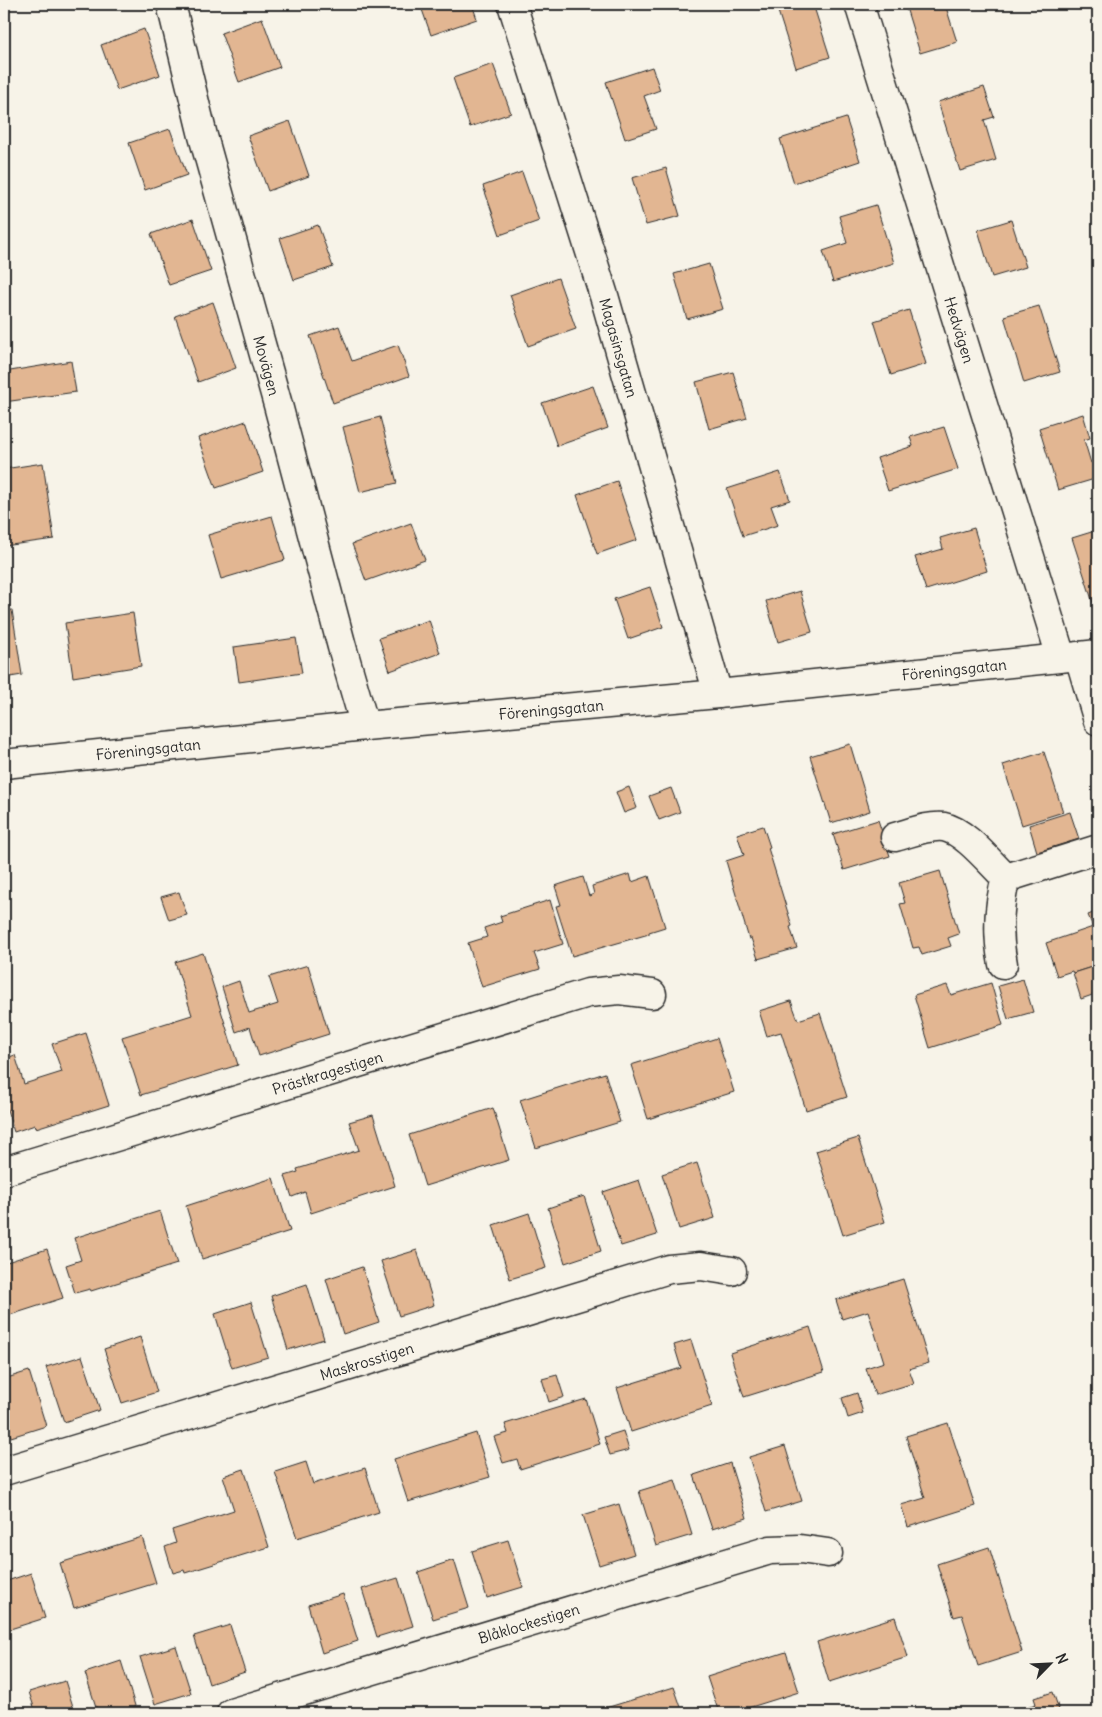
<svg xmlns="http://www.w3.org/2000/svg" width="1102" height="1717" viewBox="0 0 1102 1717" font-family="Delius,sans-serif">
<rect width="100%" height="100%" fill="#f7f3e8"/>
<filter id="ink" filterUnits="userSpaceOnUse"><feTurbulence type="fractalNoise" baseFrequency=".02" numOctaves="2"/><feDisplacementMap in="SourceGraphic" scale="10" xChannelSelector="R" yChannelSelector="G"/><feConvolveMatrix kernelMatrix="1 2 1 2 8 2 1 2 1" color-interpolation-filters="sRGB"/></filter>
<g filter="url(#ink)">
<g fill="#e2b692" stroke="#2b2b2b">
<path d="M420,4H472L477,19L431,35Z"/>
<path d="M789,4H813L830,57L796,68L777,8Z"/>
<path d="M905,4H945L957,42L920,53Z"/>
<path d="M262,18L280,67L239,82L221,33Z"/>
<path d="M144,29L160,75L117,90L101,45Z"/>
<path d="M493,64L511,113L470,127L453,78Z"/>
<path d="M652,67L660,90L644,96L656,129L625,139L606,82Z"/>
<path d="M984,87L994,117L984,120L996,160L960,171L938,102Z"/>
<path d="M846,118L860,161L794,183L780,139Z"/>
<path d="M290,121L309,176L268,191L248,136Z"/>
<path d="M170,129L187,175L145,190L129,143Z"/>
<path d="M666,168L680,216L646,225L632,178Z"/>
<path d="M522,172L539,221L500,235L483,186Z"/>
<path d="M876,205L894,263L833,282L823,251L847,243L839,216Z"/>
<path d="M193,219L211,271L169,285L151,234Z"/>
<path d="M1011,220L1026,267L992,277L978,230Z"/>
<path d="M318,225L333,267L294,280L280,238Z"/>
<path d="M709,264L723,309L687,319L674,274Z"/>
<path d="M558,278L576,329L528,346L510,295Z"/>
<path d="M213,302L236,368L198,382L175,316Z"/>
<path d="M1039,306L1060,372L1024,383L1004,316Z"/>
<path d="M909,310L926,364L891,375L874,321Z"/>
<path d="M339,326L352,361L398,345L409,376L333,403L310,336Z"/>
<path d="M71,361L76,392L4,402V372Z"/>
<path d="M733,372L747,418L709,429L696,382Z"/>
<path d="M593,386L608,428L557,446L542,403Z"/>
<path d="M1083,414L1090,438L1084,440L1091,463L1098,461V478L1058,490L1039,428Z"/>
<path d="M380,417L397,483L360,492L343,427Z"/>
<path d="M246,421L263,472L216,488L198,438Z"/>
<path d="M944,427L958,469L888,491L877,458L913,446L910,437Z"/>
<path d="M43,463L54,539L4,546V469Z"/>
<path d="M780,472L790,500L771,506L778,525L743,536L727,489Z"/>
<path d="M617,481L637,540L597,554L577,495Z"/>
<path d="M272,516L285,560L221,579L208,535Z"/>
<path d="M411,523L425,560L366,581L352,544Z"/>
<path d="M974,528L987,571L926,590L915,557L943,549L940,538Z"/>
<path d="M1098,530V605L1094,606L1072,538Z"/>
<path d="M650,587L663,627L628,639L614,599Z"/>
<path d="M800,591L812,632L778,642L766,601Z"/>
<path d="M12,610L22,675L4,678V611Z"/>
<path d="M133,613L141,666L73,677L65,623Z"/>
<path d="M429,620L440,653L390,671L379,638Z"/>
<path d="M296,638L302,673L239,682L234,647Z"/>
<path d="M850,744L870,811L831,823L810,756Z"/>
<path d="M1044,752L1063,812L1022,825L1003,765Z"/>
<path d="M629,787L637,808L624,813L616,792Z"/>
<path d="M671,788L680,812L659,820L649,796Z"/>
<path d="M1070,812L1079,839L1037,852L1029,825Z"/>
<path d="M878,820L890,856L844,870L833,834Z"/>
<path d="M763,826L770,847L768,848L792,926L790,927L797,948L758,959L751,938L749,939L726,861L744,855L737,834Z"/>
<path d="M940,871L959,934L948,938L951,946L922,955L919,947L913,948L900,904L905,903L899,883Z"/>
<path d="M630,874L632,882L649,876L665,927L649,932V934L572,956L556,906L561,905L555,886L583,877L589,896L594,894L592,886Z"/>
<path d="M179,892L187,915L169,920L161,897Z"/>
<path d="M550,900L563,944L534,953L540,969L482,987L468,943L487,937L484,928L502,922L500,916Z"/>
<path d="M1098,911V965L1073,973L1072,971L1057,976L1046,943L1093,927L1088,915Z"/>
<path d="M203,953L238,1065L141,1095L122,1037L192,1015L175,962Z"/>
<path d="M308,965L329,1034L259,1056L250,1027L236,1032L222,987L239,981L249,1013L278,1004L269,977Z"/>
<path d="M1098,965V993L1081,999L1073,973Z"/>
<path d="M1023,979L1033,1012L1008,1019L998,986Z"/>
<path d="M991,983L1003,1025L930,1048L914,995L947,985L951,995Z"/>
<path d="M791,1001L798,1020L820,1013L847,1097L806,1110L781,1032L767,1036L759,1011Z"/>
<path d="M86,1033L109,1105L36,1128L35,1125L14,1132L4,1100V1059L15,1055L24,1084L62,1072L52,1044Z"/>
<path d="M717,1038L734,1092L648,1119L631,1065Z"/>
<path d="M605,1073L620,1122L536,1148L520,1100Z"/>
<path d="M493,1108L509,1160L425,1186L409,1135Z"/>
<path d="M373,1115L395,1186L311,1213L305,1192L292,1197L285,1176L298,1172L297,1169L359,1150L349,1122Z"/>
<path d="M858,1138L885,1222L843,1235L816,1151Z"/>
<path d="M697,1163L715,1218L679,1229L662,1174Z"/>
<path d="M273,1178L290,1231L202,1259L186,1206Z"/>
<path d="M639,1180L657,1235L621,1246L603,1192Z"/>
<path d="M584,1196L601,1251L565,1263L548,1208Z"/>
<path d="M160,1211L177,1264L91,1291L90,1289L75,1293L66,1265L81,1260L74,1238Z"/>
<path d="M529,1213L546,1268L510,1279L493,1225Z"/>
<path d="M47,1249L63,1298L4,1317V1263Z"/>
<path d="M417,1250L434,1305L399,1316L381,1261Z"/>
<path d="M362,1267L379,1322L343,1334L326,1279Z"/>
<path d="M903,1279L929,1363L909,1369L914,1383L875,1395L866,1368L884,1362L868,1311L842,1319L836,1300Z"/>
<path d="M307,1284L324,1339L288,1350L271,1296Z"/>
<path d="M251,1302L268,1357L232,1368L215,1314Z"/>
<path d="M810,1327L824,1372L744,1397L730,1353Z"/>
<path d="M140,1337L157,1392L122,1403L104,1349Z"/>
<path d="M691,1340L712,1406L631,1432L617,1388L681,1368L674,1345Z"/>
<path d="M82,1356L100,1410L64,1422L46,1367Z"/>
<path d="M29,1371L46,1426L11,1437L4,1416V1379Z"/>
<path d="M557,1375L564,1397L549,1402L542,1379Z"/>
<path d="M857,1393L863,1413L848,1418L842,1398Z"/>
<path d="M586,1399L600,1444L520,1469L517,1459L503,1463L494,1437L508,1433L505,1424Z"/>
<path d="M948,1423L975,1506L908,1527L901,1505L925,1498L906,1436Z"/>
<path d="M623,1431L629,1450L610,1455L604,1437Z"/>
<path d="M476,1433L490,1477L408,1502L394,1459Z"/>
<path d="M785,1446L802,1501L766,1512L749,1457Z"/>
<path d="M306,1462L313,1484L365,1468L379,1512L297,1538L275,1472Z"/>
<path d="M730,1463L747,1518L712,1529L694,1475Z"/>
<path d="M244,1469L269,1547L185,1573L184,1570L173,1573L165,1547L176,1543L172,1530L234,1510L223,1476Z"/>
<path d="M675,1480L692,1535L656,1546L639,1491Z"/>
<path d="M619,1504L634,1554L599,1565L583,1515Z"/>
<path d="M142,1537L156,1583L74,1608L60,1563Z"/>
<path d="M508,1540L523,1587L487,1598L472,1551Z"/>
<path d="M989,1547L1022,1652L978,1666L962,1615L954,1617L937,1564Z"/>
<path d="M454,1560L469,1608L433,1619L418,1572Z"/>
<path d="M31,1573L45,1618L4,1631V1582Z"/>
<path d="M398,1578L413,1626L377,1637L362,1589Z"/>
<path d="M343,1594L358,1641L322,1653L308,1605Z"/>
<path d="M895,1617L908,1657L829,1682L817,1642Z"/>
<path d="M230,1625L245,1672L209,1684L194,1636Z"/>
<path d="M176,1646L191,1693L155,1704L140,1657Z"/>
<path d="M786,1652L799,1692L732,1713H719L707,1677Z"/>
<path d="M121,1661L136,1709L123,1713H98L85,1673Z"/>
<path d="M65,1681L75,1713H36L29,1692Z"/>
<path d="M674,1687L683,1713H596V1711Z"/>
<path d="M1053,1692L1060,1713H1008L1036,1704L1034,1698Z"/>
</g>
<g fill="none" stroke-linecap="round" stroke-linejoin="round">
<defs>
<g id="minor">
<path id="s1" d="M171,4L203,136L278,405L342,647L365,726"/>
<path id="s2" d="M512,4L605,299L718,694"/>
<path id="s3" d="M859,4L1061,657"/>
<path d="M1079,656L1098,721"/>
<path id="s4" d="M4,764L365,726L718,694L1098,654"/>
<path d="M895,837C910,833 928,825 944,827C965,831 991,864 1006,878L1098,849"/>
<path d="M1003,964C997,935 998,907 1006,878"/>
<path id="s5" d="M4,1171L588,993L619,990L652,994"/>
<path id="s6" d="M4,1471L669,1269L701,1266L732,1271"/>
<path id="s7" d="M231,1713L770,1550L800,1549L828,1553"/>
</g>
</defs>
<use href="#minor" stroke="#2b2b2b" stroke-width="31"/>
<use href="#minor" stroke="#f7f3e8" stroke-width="28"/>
</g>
</g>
<g text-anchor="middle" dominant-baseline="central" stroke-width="4.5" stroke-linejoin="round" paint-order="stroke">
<g font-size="15" fill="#2b2b2b" stroke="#f7f3e8">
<text stroke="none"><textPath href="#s3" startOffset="341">Hedvägen</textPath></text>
<text stroke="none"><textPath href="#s2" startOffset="360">Magasinsgatan</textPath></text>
<text stroke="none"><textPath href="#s1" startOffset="374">Movägen</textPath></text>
<text stroke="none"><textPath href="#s4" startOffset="955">Föreningsgatan</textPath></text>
<text stroke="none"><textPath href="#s4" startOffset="550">Föreningsgatan</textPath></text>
<text stroke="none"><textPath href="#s4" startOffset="145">Föreningsgatan</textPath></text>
<text stroke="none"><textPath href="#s5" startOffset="338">Prästkragestigen</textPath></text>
<text stroke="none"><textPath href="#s6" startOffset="379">Maskrosstigen</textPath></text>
<text stroke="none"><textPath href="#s7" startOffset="311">Blåklockestigen</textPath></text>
</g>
</g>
<rect width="1102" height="1717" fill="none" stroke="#f7f3e8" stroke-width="20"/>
<rect x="10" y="10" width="1082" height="1697" fill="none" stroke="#2b2b2b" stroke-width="2" filter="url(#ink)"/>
<g transform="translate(1050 1664) rotate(66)" stroke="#f7f3e8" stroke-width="4" paint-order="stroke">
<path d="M0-4L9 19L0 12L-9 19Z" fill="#2b2b2b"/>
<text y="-8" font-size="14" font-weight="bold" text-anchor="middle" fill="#2b2b2b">N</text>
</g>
</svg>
